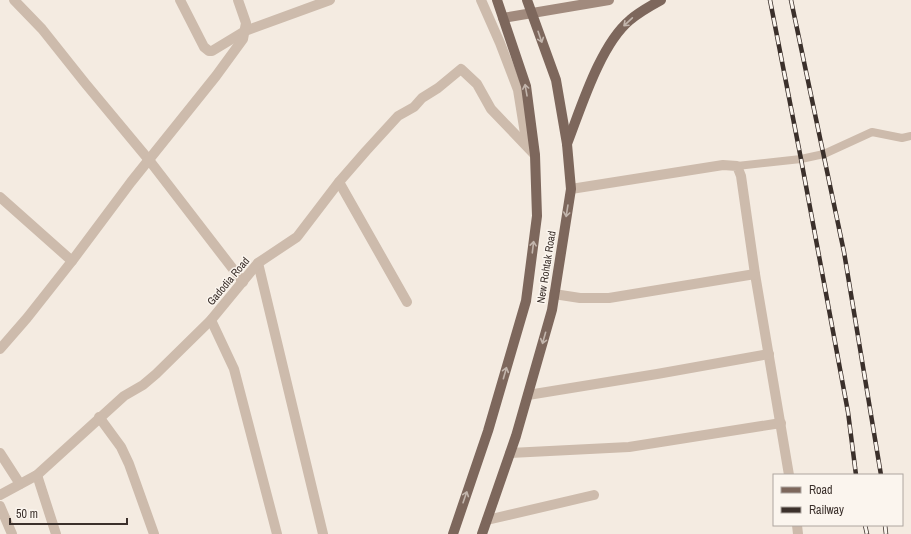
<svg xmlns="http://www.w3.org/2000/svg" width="911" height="534" viewBox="0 0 911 534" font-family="'Archivo Narrow',sans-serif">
<rect width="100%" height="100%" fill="#f4ebe1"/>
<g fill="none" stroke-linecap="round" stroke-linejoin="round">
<path stroke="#cdbbac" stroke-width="8" d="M737,166L801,159L824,154L872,132L902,138L911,136"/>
<g stroke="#cdbbac" stroke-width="10">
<path d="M14,0L42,29L85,83L149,160L243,282"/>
<path d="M180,0L204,47L209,51H212L245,31L330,0"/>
<path d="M481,0L500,43L518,90L527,146"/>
<path d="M339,182L407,302"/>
<path d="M571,189L723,165L737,166L741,176L755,274L789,475"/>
<path d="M0,197L72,261"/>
<path d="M258,263L323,534"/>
<path d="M554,294L580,298H609L755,274"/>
<path d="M211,320L234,369L277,534"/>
<path d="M0,349L27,318L72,261L131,182L216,76L243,39L246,23L238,0"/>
<path d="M528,395L657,374L769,354"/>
<path d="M99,417L121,447L129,464L154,534"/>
<path d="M0,453L20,484"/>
<path d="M510,453L629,447L781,423"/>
<path d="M37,475L56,534"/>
<path d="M0,506L12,534"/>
<path d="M487,520L594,495"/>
<path d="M797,525L798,534"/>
</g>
<path stroke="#cdbbac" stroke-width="10" d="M0,495L37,475L124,396L143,385L156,374L211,320L258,263L297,237L339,182L366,151L398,116L414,107L422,98L438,88L461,69L477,84L491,109L535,155"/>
<path stroke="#a18a7d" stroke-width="10" d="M503,18L609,0"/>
<g stroke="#7d675c" stroke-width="10">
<path d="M567,144C581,108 600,45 630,20C639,12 650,6 661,0"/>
<path d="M453,534L488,431L526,301L537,216L535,155L526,86L497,0"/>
<path d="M482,534L516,436L552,310L571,189L567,144L556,80L527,0"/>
</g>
<defs>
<g id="rail">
<path d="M770,0L801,159L848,412L856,475"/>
<path d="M791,0L844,252L881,475"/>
<path d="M865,525L867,534"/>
<path d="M885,525L886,534"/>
</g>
</defs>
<use href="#rail" stroke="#3b302b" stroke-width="4.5"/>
<use href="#rail" stroke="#fbf5ee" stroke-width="3" stroke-dasharray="9" stroke-linecap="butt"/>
</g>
<defs><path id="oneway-shaft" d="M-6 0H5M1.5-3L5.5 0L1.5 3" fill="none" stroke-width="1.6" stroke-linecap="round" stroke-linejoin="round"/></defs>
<g stroke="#c2b5ac">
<use href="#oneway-shaft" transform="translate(628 22) rotate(137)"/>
<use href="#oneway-shaft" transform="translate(540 37) rotate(71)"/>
<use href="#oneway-shaft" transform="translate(526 90) rotate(-100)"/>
<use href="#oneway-shaft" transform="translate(567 211) rotate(99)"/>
<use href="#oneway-shaft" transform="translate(533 247) rotate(-83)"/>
<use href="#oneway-shaft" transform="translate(544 338) rotate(106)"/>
<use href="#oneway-shaft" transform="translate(505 373) rotate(-74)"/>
<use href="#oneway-shaft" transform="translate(465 497) rotate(-71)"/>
</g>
<g text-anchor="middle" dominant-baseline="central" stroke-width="3" stroke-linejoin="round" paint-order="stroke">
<g font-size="11" fill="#3b302b" stroke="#fbf5ee">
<text transform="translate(546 267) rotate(-81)">New Rohtak Road</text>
<text transform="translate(228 281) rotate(-50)">Gadodia Road</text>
</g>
</g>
<rect x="773" y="474" width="130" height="52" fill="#fbf5ee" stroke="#aea6a0"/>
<rect x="781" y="487" width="20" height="6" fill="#7d675c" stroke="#aea6a0"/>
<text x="809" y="494" font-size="12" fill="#3b302b">Road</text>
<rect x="781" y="507" width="20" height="6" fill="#3b302b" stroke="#aea6a0"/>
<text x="809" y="514" font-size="12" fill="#3b302b">Railway</text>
<path d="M10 518v6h117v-6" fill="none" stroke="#3b302b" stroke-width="2"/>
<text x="16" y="518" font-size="12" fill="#3b302b" stroke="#fbf5ee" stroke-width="3" paint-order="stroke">50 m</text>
</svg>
